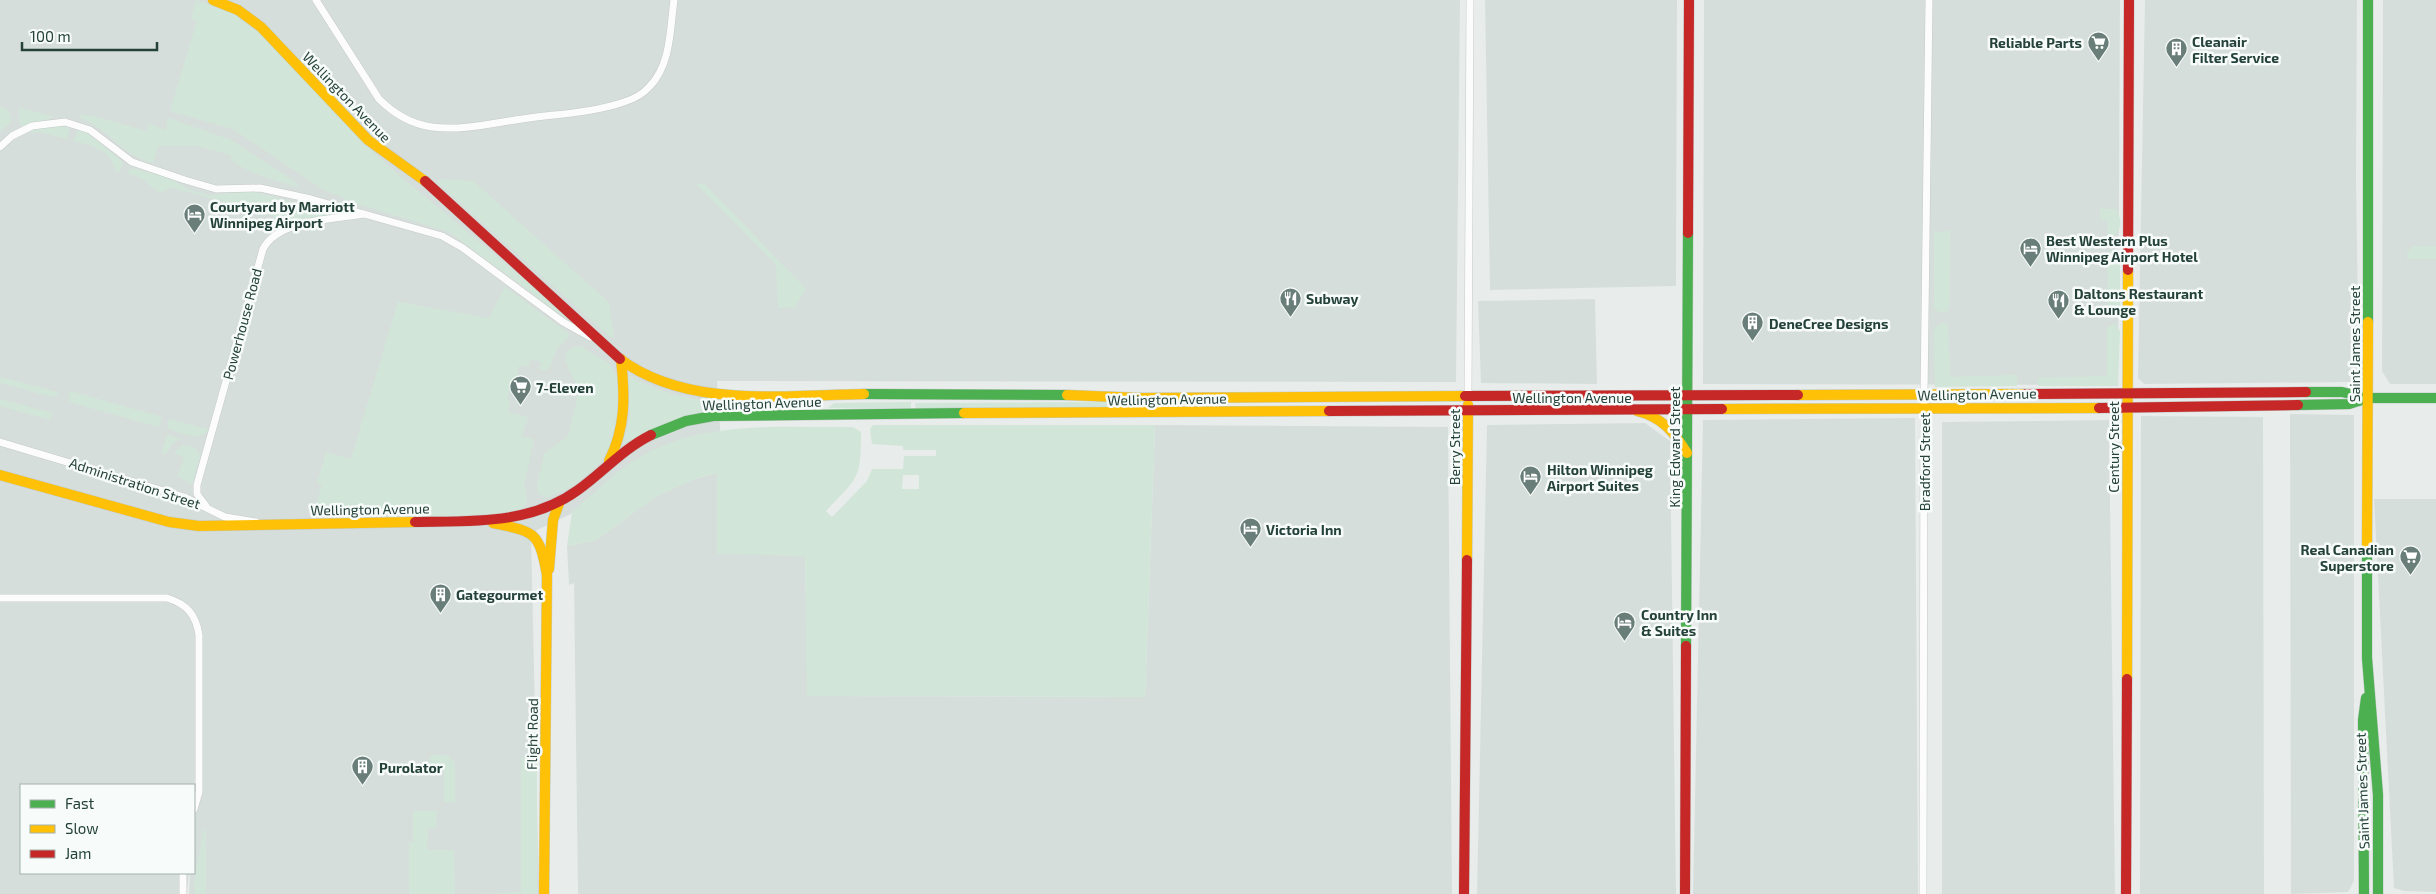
<svg xmlns="http://www.w3.org/2000/svg" width="2436" height="894" viewBox="0 0 2436 894" font-family="'Exo 2',sans-serif">
<rect width="100%" height="100%" fill="#e8edeb"/>
<g fill="#d6dedb">
<path d="M0,0H1460L1456,382L717,381L721,442L531,533L539,894H189L190,873H194L196,756L194,795V785H21V873H189L187,894H0Z"/>
<path d="M1485,0H1677L1676,286L1490,290Z"/>
<path d="M1704,0H2120L2118,385L1703,384Z"/>
<path d="M2145,0H2357L2356,179L2359,375L2353,382L2144,384L2138,378Z"/>
<path d="M2383,0H2436V384H2390L2382,371Z"/>
<path d="M1595,299L1597,384L1481,383L1478,301Z"/>
<path d="M2290,414L2354,415V881L2348,892L2291,894Z"/>
<path d="M2141,416L2263,417L2264,894H2140Z"/>
<path d="M1915,418L1918,894H1693L1703,420Z"/>
<path d="M2109,420L2115,894H1942V422Z"/>
<path d="M1645,423L1670,441L1676,894H1477L1487,425Z"/>
<path d="M1155,425L1448,427L1452,894H578L574,583L569,585L567,546L596,540L656,496L697,478L717,473L805,555L808,696L1145,697Z"/>
<path d="M2374,499H2436V892L2404,891L2394,888Z"/>
</g>
<g fill="#d1e6d8" fill-rule="evenodd">
<path d="M196,0L239,15L255,27L359,138L388,166L572,319L570,322L449,232L355,203L324,190L233,129L170,111L197,21L191,19Z"/>
<path d="M0,107L6,109L11,116L10,123L0,131Z"/>
<path d="M20,108L54,117L21,127L18,110Z"/>
<path d="M81,115L92,116L147,131L149,124L166,130L168,118L231,140L299,184L297,187C273,180 251,175 230,159L232,157L228,154L198,146H158L153,163C118,153 109,128 80,118Z"/>
<path d="M54,126L70,127L67,139L40,132L32,133L31,130Z"/>
<path d="M78,129L89,134L123,162L120,172L115,171C111,149 93,146 74,141Z"/>
<path d="M130,169H137L172,179L189,190L209,195L252,191L333,213V215L286,223L270,215L177,189L170,188L160,193L141,178L128,173Z"/>
<path d="M440,179L473,181L605,299L609,304L614,337H610L437,182Z"/>
<path d="M696,184H705L806,289L795,307L778,308L776,265Z"/>
<path d="M2100,209H2116C2121,218 2123,227 2115,235L2108,236L2107,220H2101Z"/>
<path d="M1950,231L1949,310C1944,313 1938,313 1934,308V232Z"/>
<path d="M2413,246H2436V259H2407V253Z"/>
<path d="M2115,249L2120,254V308L2115,314L2107,312L2108,257L2110,251Z"/>
<path d="M505,287L568,333L569,336L557,349L549,370H539L541,362L530,359L528,367L519,365L517,376L521,377L519,387L510,386L507,400L510,401L508,412L528,417L522,436L534,439L524,485L527,500L525,506C505,521 347,515 313,515L322,484H317L326,452L351,459L398,302L489,318Z"/>
<path d="M1941,323H1948L1950,377L2017,375V386L1935,387L1934,329Z"/>
<path d="M2115,324L2120,331L2118,386H2038V378L2107,376V327Z"/>
<path d="M580,346L608,363L617,376L621,393L619,428L609,452L593,470L571,487L547,498L539,494L537,485L544,454L568,436L579,391C578,378 549,352 580,346Z"/>
<path d="M629,376C678,403 721,403 775,403L776,406C754,410 732,409 710,411C679,415 651,427 625,444L623,443L630,416L627,378Z"/>
<path d="M0,377L57,392L58,395L52,397L0,383Z"/>
<path d="M70,391L162,417L159,427L72,403L68,400Z"/>
<path d="M0,399L52,413L50,420L0,406Z"/>
<path d="M911,402V409L828,408L834,403Z"/>
<path d="M1103,402H1137V407L916,409L915,403Z"/>
<path d="M169,419L208,429C202,444 180,432 169,429L167,426Z"/>
<path d="M873,425H1155L1145,697L807,696L805,556L717,554V473L697,478L657,496L596,540L567,546L572,512C593,495 614,473 637,459C702,419 780,428 853,427L861,432C861,480 858,477 826,511L832,517L867,481L872,469H903L904,456H936V450H903V446L872,444L870,429ZM903,475H919V489H902Z"/>
<path d="M167,435L180,439L174,442L165,455L162,452Z"/>
<path d="M183,445L195,448L200,456L192,485L178,476L184,457L174,453Z"/>
<path d="M430,755H447L455,763V802H444V770L430,769Z"/>
<path d="M521,758L530,759L537,764V894H476L521,892Z"/>
<path d="M413,811H437L436,828H428L427,850H454L455,894H409V842H413Z"/>
<path d="M204,830H206V894H194L195,875Z"/>
</g>
<g fill="none" stroke-linecap="round" stroke-linejoin="round">
<defs>
<g id="street">
<path d="M316,0L379,99C394,114 410,124 432,127C461,131 493,123 522,119C556,114 592,113 624,102C634,99 643,94 650,86C671,64 670,29 674,0"/>
<path d="M0,147L12,136L32,126L65,122L90,130L132,162L185,180L216,189L260,188L311,199L442,236L463,248L563,322L590,337"/>
<path d="M1468,396L1470,0"/>
<path d="M0,442L184,497L225,517L256,522"/>
<path d="M206,506L197,494V485L263,249C279,219 332,220 363,214"/>
<path d="M0,598H167C187,604 196,615 199,635V792L194,809"/>
<path d="M183,894V873"/>
<path d="M1923,894L1924,395L1929,0"/>
</g>
<g id="fast">
<path d="M2368,322V0"/>
<path d="M2306,392H2342L2368,398H2436"/>
<path d="M864,394L1067,395"/>
<path d="M2298,405L2349,404L2368,398"/>
<path d="M651,435L686,421L713,416L964,413"/>
<path d="M2367,547V658L2378,795V894"/>
<path d="M1686,646L1688,233"/>
<path d="M2364,894L2363,720L2366,698"/>
</g>
<g id="slow">
<path d="M213,0L238,10L261,27L368,140L425,181"/>
<path d="M620,359C687,409 785,395 864,394"/>
<path d="M1067,395L1141,398L1465,396"/>
<path d="M1798,395L2025,394"/>
<path d="M1722,409L2099,408"/>
<path d="M1637,411C1662,417 1674,432 1687,453"/>
<path d="M964,413L1329,411"/>
<path d="M609,461C626,427 625,396 621,359"/>
<path d="M0,475L169,522L199,526L415,522"/>
<path d="M493,523C535,532 539,531 547,575L544,894"/>
<path d="M2367,547L2368,322"/>
<path d="M1467,560L1468,405"/>
<path d="M549,569L553,520L560,501"/>
<path d="M2127,679L2128,270"/>
</g>
<g id="jam">
<path d="M425,181L620,359"/>
<path d="M1688,233L1689,0"/>
<path d="M2128,270L2129,0"/>
<path d="M2025,394L2306,392"/>
<path d="M1465,396L1798,395"/>
<path d="M2099,408L2298,405"/>
<path d="M1329,411L1722,409"/>
<path d="M415,522C471,521 530,525 578,490C603,472 623,449 651,435"/>
<path d="M1464,894L1467,560"/>
<path d="M1685,894L1686,646"/>
<path d="M2126,894L2127,679"/>
</g>
</defs>
<use href="#street" stroke="#c5cac8" stroke-width="8"/>
<use href="#fast" stroke="#c3cbc8" stroke-width="11"/>
<use href="#slow" stroke="#c3cbc8" stroke-width="11"/>
<use href="#jam" stroke="#c3cbc8" stroke-width="11"/>
<use href="#street" stroke="#fcfcfc" stroke-width="7"/>
<use href="#fast" stroke="#4caf50" stroke-width="10"/>
<use href="#slow" stroke="#ffc107" stroke-width="10"/>
<use href="#jam" stroke="#c62828" stroke-width="10"/>
</g>
<defs>
<symbol id="supermarket-pin" viewBox="-11 -11 22 30"><path d="M0 17L-7.5 6A9.5 9.5 0 1 1 7.5 6Z" fill="#697e78" stroke="#f7fbf9"/><path d="M-6-5.5h2.5l.6 2H6L4.5 2H-2.5L-4.4-4H-6ZM-1.5 3.2a1.3 1.3 0 1 0 .1 0ZM3 3.2a1.3 1.3 0 1 0 .1 0Z" fill="#fff"/></symbol>
<symbol id="building-pin" viewBox="-11 -11 22 30"><path d="M0 17L-7.5 6A9.5 9.5 0 1 1 7.5 6Z" fill="#697e78" stroke="#f7fbf9"/><path d="M-4-6H4V6H1V3H-1V6H-4ZM-2.5-4.3h1.7v1.8h-1.7ZM.8-4.3h1.7v1.8H.8ZM-2.5-1h1.7V.8h-1.7ZM.8-1h1.7V.8H.8Z" fill="#fff"/></symbol>
<symbol id="hotel-pin" viewBox="-11 -11 22 30"><path d="M0 17L-7.5 6A9.5 9.5 0 1 1 7.5 6Z" fill="#697e78" stroke="#f7fbf9"/><path d="M-6-4.5h1.5V1H6V5H4.5V3h-9V5H-6ZM-4 0a1.8 1.8 0 1 1 3.6 0ZM.5 0V-2.5h3Q6-2.5 6 0Z" fill="#fff"/></symbol>
<symbol id="restaurant-pin" viewBox="-11 -11 22 30"><path d="M0 17L-7.5 6A9.5 9.5 0 1 1 7.5 6Z" fill="#697e78" stroke="#f7fbf9"/><path d="M-5-6h1v4h1v-4h1v4h1v-4h1v5L-1.5 .5V6h-2V.5L-5-1ZM5-6V6H3V1.5H1.5Q1.5-4 5-6Z" fill="#fff"/></symbol>
</defs>
<g fill-rule="evenodd">
<use href="#supermarket-pin" x="2086" y="30" width="25" height="34"/>
<use href="#building-pin" x="2164" y="36" width="25" height="34"/>
<use href="#hotel-pin" x="182" y="202" width="25" height="34"/>
<use href="#hotel-pin" x="2018" y="236" width="25" height="34"/>
<use href="#restaurant-pin" x="1278" y="286" width="25" height="34"/>
<use href="#restaurant-pin" x="2046" y="288" width="25" height="34"/>
<use href="#building-pin" x="1740" y="310" width="25" height="34"/>
<use href="#supermarket-pin" x="508" y="374" width="25" height="34"/>
<use href="#hotel-pin" x="1518" y="464" width="25" height="34"/>
<use href="#hotel-pin" x="1238" y="516" width="25" height="34"/>
<use href="#supermarket-pin" x="2398" y="544" width="25" height="34"/>
<use href="#building-pin" x="428" y="582" width="25" height="34"/>
<use href="#hotel-pin" x="1612" y="610" width="25" height="34"/>
<use href="#building-pin" x="350" y="754" width="25" height="34"/>
</g>
<g text-anchor="middle" dominant-baseline="central" stroke-width="5" stroke-linejoin="round" paint-order="stroke">
<g font-size="14" font-weight="bold" fill="#24423a" stroke="#f7fbf9" text-anchor="start">
<text x="2192" y="41">Cleanair<tspan x="2192" dy="16">Filter Service</tspan></text>
<text x="2082" y="42" text-anchor="end">Reliable Parts</text>
<text x="210" y="206">Courtyard by Marriott<tspan x="210" dy="16">Winnipeg Airport</tspan></text>
<text x="2046" y="240">Best Western Plus<tspan x="2046" dy="16">Winnipeg Airport Hotel</tspan></text>
<text x="2074" y="293">Daltons Restaurant<tspan x="2074" dy="16">&amp; Lounge</tspan></text>
<text x="1306" y="298">Subway</text>
<text x="1769" y="323">DeneCree Designs</text>
<text x="536" y="387">7-Eleven</text>
<text x="1547" y="469">Hilton Winnipeg<tspan x="1547" dy="16">Airport Suites</tspan></text>
<text x="1266" y="529">Victoria Inn</text>
<text x="2394" y="549" text-anchor="end">Real Canadian<tspan x="2394" dy="16">Superstore</tspan></text>
<text x="456" y="594">Gategourmet</text>
<text x="1641" y="614">Country Inn<tspan x="1641" dy="16">&amp; Suites</tspan></text>
<text x="379" y="767">Purolator</text>
</g>
<g font-size="14" fill="#24423a" stroke="#f7fbf9">
<text transform="translate(347 97) rotate(46)">Wellington Avenue</text>
<text transform="translate(242 324) rotate(-75)">Powerhouse Road</text>
<text transform="translate(2354 344) rotate(-90)">Saint James Street</text>
<text transform="translate(1977 394) rotate(-1)">Wellington Avenue</text>
<text x="1572" y="397">Wellington Avenue</text>
<text transform="translate(1167 399) rotate(-1)">Wellington Avenue</text>
<text transform="translate(762 403) rotate(-2)">Wellington Avenue</text>
<text transform="translate(1454 447) rotate(-90)">Berry Street</text>
<text transform="translate(1674 447) rotate(-90)">King Edward Street</text>
<text transform="translate(2113 447) rotate(-90)">Century Street</text>
<text transform="translate(1924 462) rotate(-90)">Bradford Street</text>
<text transform="translate(135 483) rotate(18)">Administration Street</text>
<text transform="translate(370 509) rotate(-1)">Wellington Avenue</text>
<text transform="translate(532 734) rotate(-89)">Flight Road</text>
<text transform="translate(2362 791) rotate(-92)">Saint James Street</text>
</g>
</g>
<rect x="20" y="784" width="175" height="90" fill="#f7fbf9" stroke="#a3b1ad"/>
<rect x="30" y="800" width="25" height="8" fill="#4caf50" stroke="#a3b1ad"/>
<text x="65" y="809" font-size="15" fill="#24423a">Fast</text>
<rect x="30" y="825" width="25" height="8" fill="#ffc107" stroke="#a3b1ad"/>
<text x="65" y="834" font-size="15" fill="#24423a">Slow</text>
<rect x="30" y="850" width="25" height="8" fill="#c62828" stroke="#a3b1ad"/>
<text x="65" y="859" font-size="15" fill="#24423a">Jam</text>
<path d="M22 42v8h135v-8" fill="none" stroke="#24423a" stroke-width="2.5"/>
<text x="30" y="42" font-size="15" fill="#24423a" stroke="#f7fbf9" stroke-width="4" paint-order="stroke">100 m</text>
</svg>
